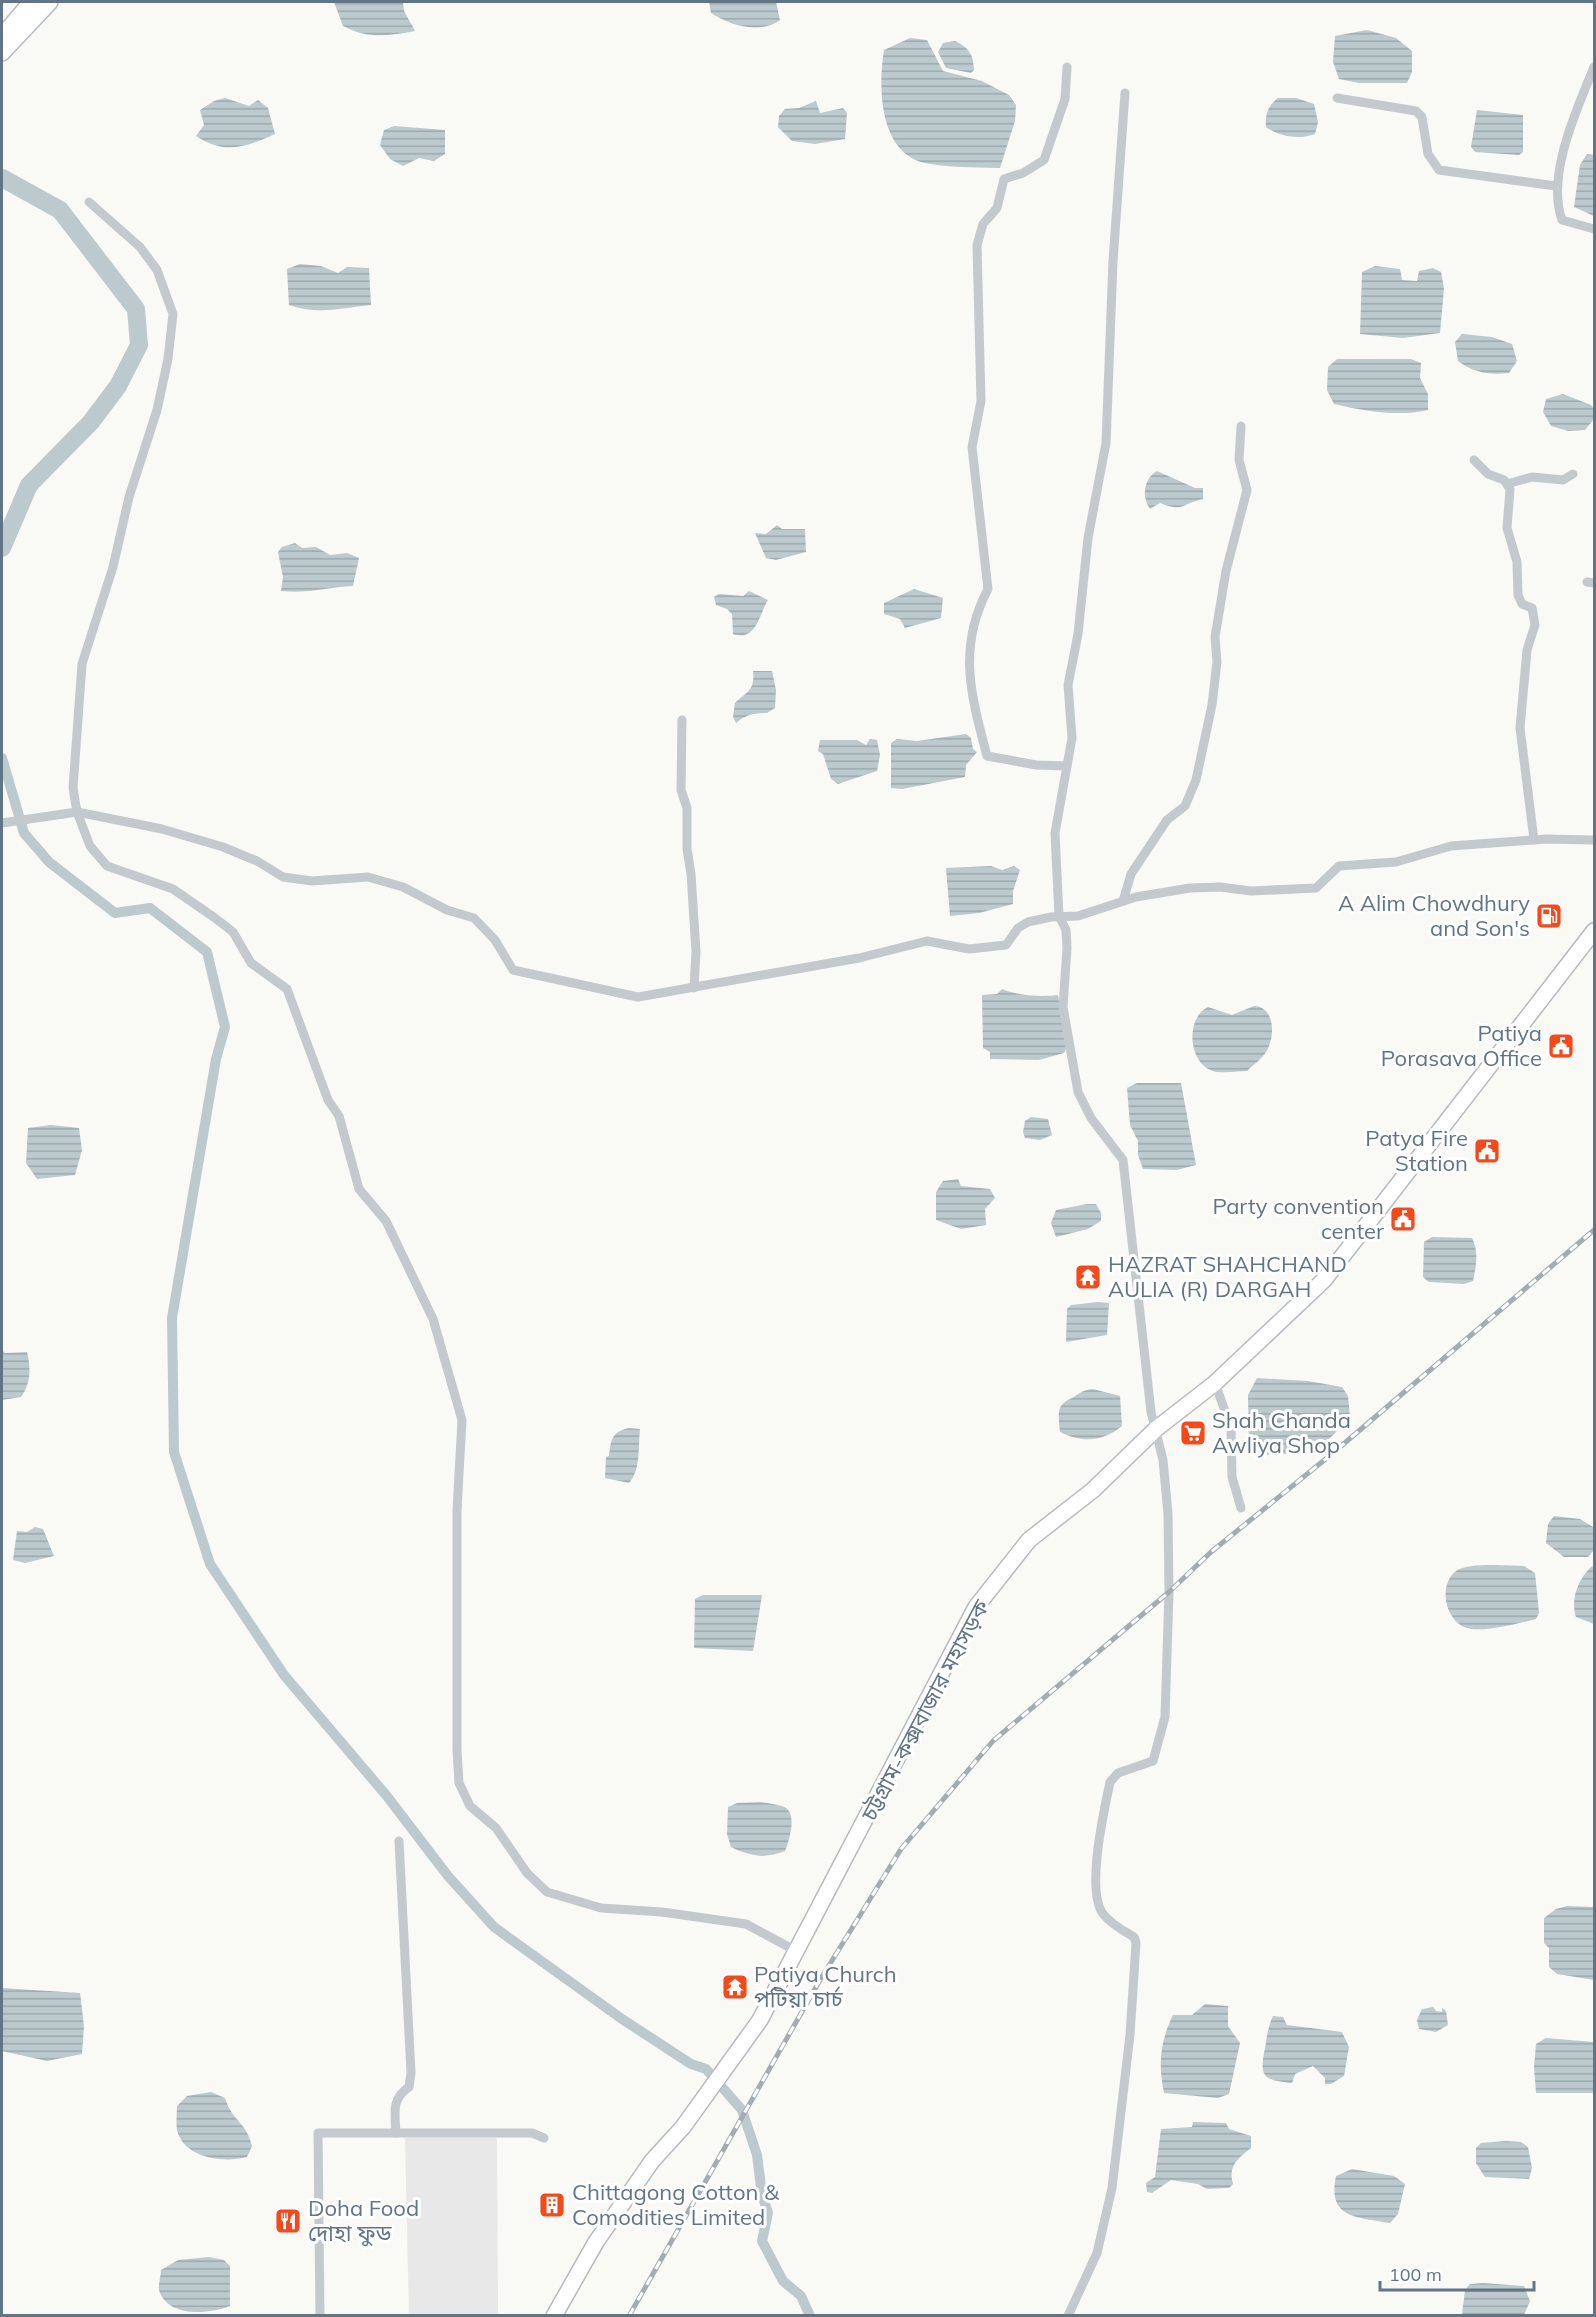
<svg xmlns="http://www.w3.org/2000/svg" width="1596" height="2317" viewBox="0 0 1596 2317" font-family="Mulish,'Noto Sans Bengali',sans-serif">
<defs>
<pattern id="water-rules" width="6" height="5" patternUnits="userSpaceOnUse" patternTransform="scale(1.5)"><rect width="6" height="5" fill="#bcc9cd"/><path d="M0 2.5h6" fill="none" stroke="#9ca8ac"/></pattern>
</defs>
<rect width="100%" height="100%" fill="#f9f9f6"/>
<path fill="#e7e8e7" d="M405,2138H497L498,2315H409Z"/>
<g fill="url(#water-rules)">
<path d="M334,2H403L404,11L415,31C388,36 367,39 343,26Z"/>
<path d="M709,2H776L780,20C760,35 729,25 711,13Z"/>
<path d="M1367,30L1396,38L1412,51V72L1407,83H1359L1339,79L1333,62L1335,36Z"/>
<path d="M910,38L927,40L943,71L982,81L1009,95L1016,105L1015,121L1000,168C976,167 948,168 925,163C879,153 878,87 884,50Z"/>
<path d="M955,41C969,48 973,54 974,70L971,73L946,68L938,52L943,43Z"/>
<path d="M225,98L249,106L258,100L268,108L275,134C247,147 224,155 196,136L204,125L200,110L214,101Z"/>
<path d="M1278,98H1296L1314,104L1318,122L1315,134C1299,140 1280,137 1266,127C1265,114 1268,106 1278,98Z"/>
<path d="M816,101L820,113L843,108L847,113L845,139L815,144L792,141L778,127L779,116L785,109L799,108Z"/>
<path d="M1477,110L1523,115V152L1519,155L1475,152L1471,147Z"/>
<path d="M394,126L445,130V154L434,161L419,158L403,166L390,159L380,145L384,130Z"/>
<path d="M1587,154L1594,155V216L1574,207L1580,165Z"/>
<path d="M300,264L321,266L338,273L347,267L369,268L371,305C342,308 317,315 289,305L287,269Z"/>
<path d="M1375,266L1400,269L1402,280L1417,281L1419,271L1433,268L1441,272L1444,289L1440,333L1403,338L1360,334L1362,272Z"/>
<path d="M1462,334L1492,337L1512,344L1517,361L1509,373C1490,375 1474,373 1458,361L1455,342Z"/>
<path d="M1337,359H1411L1421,363L1420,378L1428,394V410C1396,417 1365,411 1334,404L1327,390L1328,367Z"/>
<path d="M1563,394L1591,405L1594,409V419L1585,430L1568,431L1551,426L1543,412L1546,399Z"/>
<path d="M1157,471L1195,488H1203V499C1182,503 1184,513 1160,503L1150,509C1141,497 1144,478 1157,471Z"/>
<path d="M777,525L782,529H805L806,552L776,560L766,558L755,533L766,534Z"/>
<path d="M295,543L302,548L316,547L330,555L347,553L359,558L353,586C328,587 306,594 281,591L283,577L278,552L282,547Z"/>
<path d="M914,589L943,598L941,618L905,628L900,619L884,614V603Z"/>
<path d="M749,591L768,600C759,614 757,642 733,634L732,614L727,609L716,605L714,597L719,594L743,596Z"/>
<path d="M753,671H772L776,690L775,708L767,713C755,713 745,715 736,723L733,717L735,703C748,691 755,690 753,671Z"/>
<path d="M966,734L971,738L973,749L977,752L966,765L965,777L902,789L891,788V743L897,739L917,741Z"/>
<path d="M870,739L877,740L880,755L877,771L838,784L831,779L823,754L818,751L820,740H857L866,745Z"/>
<path d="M991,866L1002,870L1014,866L1020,870L1013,891V904L979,913L950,916L946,868Z"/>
<path d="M1002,989C1018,996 1041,997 1058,995L1066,1049L1064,1053L1039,1060L990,1059V1052L983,1048L982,995L997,994Z"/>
<path d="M1254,1006C1273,1007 1275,1030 1269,1046C1266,1056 1254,1064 1247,1071C1237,1071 1222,1074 1213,1071C1188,1063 1185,1018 1208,1007L1232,1015Z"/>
<path d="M1137,1083H1181L1196,1165L1177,1170L1143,1169L1138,1155V1141L1130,1125L1127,1088Z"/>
<path d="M1031,1117L1048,1119L1052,1135L1040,1140L1025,1138L1023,1132L1025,1121Z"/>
<path d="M51,1125L79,1128L82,1150L75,1175L37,1179L26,1163L28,1128Z"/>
<path d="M958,1179L961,1186L990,1189L995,1198L985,1209L986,1225L961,1229L936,1220V1192L943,1181Z"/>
<path d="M1087,1204H1096L1101,1213V1221L1088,1229L1056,1237L1051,1223L1056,1210Z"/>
<path d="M1432,1237L1472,1238C1479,1251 1476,1267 1473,1281L1464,1284L1429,1282L1423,1277L1424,1242Z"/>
<path d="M1098,1302L1109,1303L1107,1335L1066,1342L1067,1309L1071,1305Z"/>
<path d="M2,1350L5,1353L27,1352C31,1369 31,1383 21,1397L2,1400Z"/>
<path d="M1257,1378L1308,1381L1342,1387L1348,1396L1350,1416C1316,1457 1312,1452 1261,1455L1249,1446L1248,1395Z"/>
<path d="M1093,1389L1120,1396L1122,1426C1102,1442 1083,1443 1060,1432C1059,1416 1055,1406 1070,1399C1079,1394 1082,1390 1093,1389Z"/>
<path d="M629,1428L640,1429C638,1447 641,1470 629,1483L605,1478L606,1457L609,1456C611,1440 611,1432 629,1428Z"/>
<path d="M1554,1516L1580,1519L1593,1527L1594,1550L1588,1557H1564L1546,1543L1548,1524Z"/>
<path d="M35,1527L43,1529L54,1556L25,1563L13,1560L17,1531L27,1532Z"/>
<path d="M1524,1566L1535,1573L1539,1613L1536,1619C1520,1623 1481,1633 1467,1628C1446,1622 1437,1586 1456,1571C1469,1562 1508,1566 1524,1566Z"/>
<path d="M1592,1566L1594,1568V1624L1576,1617C1570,1600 1578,1579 1592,1566Z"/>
<path d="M703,1595H762L753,1651L694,1648L695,1599Z"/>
<path d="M761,1802C768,1804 780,1804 786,1808C797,1816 789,1841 785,1851C765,1859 749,1856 731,1847L727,1834L728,1807L737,1803Z"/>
<path d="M1567,1906L1594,1907V1980L1557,1974L1549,1967V1948L1544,1943V1918L1556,1909Z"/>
<path d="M2,1988L80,1993L84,2026L82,2054L47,2061L2,2051Z"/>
<path d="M1205,2004L1228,2006V2026L1240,2043L1229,2094L1218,2098L1164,2093C1158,2064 1160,2042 1173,2015H1192Z"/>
<path d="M1433,2007L1436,2011L1442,2012V2008L1446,2011L1448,2025L1436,2032L1419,2029L1417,2020L1422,2009Z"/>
<path d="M1273,2016L1283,2017L1287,2025L1342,2032L1349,2047L1344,2076L1331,2084H1325V2078L1313,2066L1295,2074L1292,2083C1263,2080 1259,2077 1265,2048C1267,2037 1268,2026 1273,2016Z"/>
<path d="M1546,2038L1594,2042V2093H1536L1534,2067L1536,2044Z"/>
<path d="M211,2092L225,2098C233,2123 246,2121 252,2146L247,2157C225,2163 184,2159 177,2130C176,2123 177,2113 177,2106L187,2096Z"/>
<path d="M1193,2122L1226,2123L1229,2129L1251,2136V2148C1237,2159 1228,2166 1233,2184L1229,2188L1207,2189L1198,2184L1171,2180L1152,2193L1147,2192L1146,2183L1155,2177L1161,2129L1192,2127Z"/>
<path d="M1506,2141L1521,2142L1528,2147L1532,2168L1529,2179L1485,2177L1476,2163V2148L1481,2143Z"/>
<path d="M1352,2169L1394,2176L1405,2184L1398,2214L1390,2223C1357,2217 1327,2219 1336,2176Z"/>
<path d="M209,2257L224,2260L230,2266V2306C207,2315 167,2317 159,2290C158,2285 161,2276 161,2270L178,2260Z"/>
<path d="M1483,2283L1524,2286L1530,2301L1524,2315H1462L1465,2290L1470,2284Z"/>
</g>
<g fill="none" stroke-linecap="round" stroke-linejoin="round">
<path stroke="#bcc9cd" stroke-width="10" d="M2,758L24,833L49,862L115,913L150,908L207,952L225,1027L216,1059L172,1318L174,1452L210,1564L284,1675L386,1795L448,1876L494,1927L622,2019L691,2064L706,2069L742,2110L757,2155L762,2195L768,2213L762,2241L783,2281L801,2296L810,2316"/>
<path stroke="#bcc9cd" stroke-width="18" d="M2,178L60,210L136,309L139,345L118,386L91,422L29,485L2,548"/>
<defs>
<g id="primary">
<path d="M2,36L31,2"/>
<path d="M2,53L50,2"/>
</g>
<path id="trunk" d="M554,2316L596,2242L652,2161L683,2127L760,2020L976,1607L1029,1540L1093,1490L1156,1429L1215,1383L1324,1280L1594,931"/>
</defs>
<use href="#primary" stroke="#b5bbbf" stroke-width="18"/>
<use href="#trunk" stroke="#b5babe" stroke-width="18"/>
<g stroke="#c4c9cd" stroke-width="9">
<path d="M1067,67L1065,99L1044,160L1023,173L1004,179L997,208L983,224L977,245L981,401L972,447L988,589C957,648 971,695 987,756L1036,765L1067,766"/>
<path d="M1594,67C1577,109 1546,175 1562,220L1594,229"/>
<path d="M1337,98L1416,111L1422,117L1428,154L1439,170L1556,186"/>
<path d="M89,202L140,247L157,270L173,314L168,359L157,410L129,497L113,567L82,664L73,788L77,812L90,846L107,866L173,889L215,918L233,932L251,963L287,989L328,1100L339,1116L359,1189L386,1221L433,1319L462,1420L457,1510V1750L459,1783L470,1806L496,1828L527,1873L547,1892L601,1908L662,1912L746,1924L798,1952"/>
<path d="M1474,460L1488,474L1504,480L1510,489L1507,528L1517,562L1518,595L1522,604L1532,608L1535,625L1527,650L1520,728L1534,840"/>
<path d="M1507,484L1532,477L1563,480L1573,474"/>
<path d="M1587,582L1594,583"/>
<path d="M682,720L681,790L687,808V849L691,874L696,952L694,988"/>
<path d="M2,823L77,812L162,829L223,847L257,861L283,877L312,881L368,877L403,887L447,910L474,918L495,940L513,970L638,997L859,958L927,941L969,949L1006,945L1018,928L1028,922L1051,917L1078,916L1136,897L1190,888L1220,887L1251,891L1316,888L1339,866L1396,862L1451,846L1546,839L1594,840"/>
<path d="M1123,901L1131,874L1167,820L1185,806L1196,780L1212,705L1217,662L1215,637L1226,571L1247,490L1239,460L1241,426"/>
<path d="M1215,1383L1231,1428L1232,1477L1241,1508"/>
<path d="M399,1841L411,2073L409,2087C391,2099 395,2113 396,2133H532L544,2138"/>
<path d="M320,2316L318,2133H396"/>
<path d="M1068,2316L1097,2253L1112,2188L1130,2035L1136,1943L1134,1937C1124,1931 1112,1925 1104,1915C1085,1893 1104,1811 1110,1782L1118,1773L1153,1761L1165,1717L1169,1592L1168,1514L1163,1460L1151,1412L1123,1160L1091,1118L1078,1092L1063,1007L1067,948L1066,930L1059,916L1055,833L1072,738L1068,685L1078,634L1088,538L1106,443L1113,261L1125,93"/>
</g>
<use href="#primary" stroke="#fff" stroke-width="15"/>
<use href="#trunk" stroke="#fff" stroke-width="15"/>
<defs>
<path id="rail" d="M629,2316L820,1980L901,1849L993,1741L1169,1592L1211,1552L1333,1453L1594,1230"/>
</defs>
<use href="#rail" stroke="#a4acb2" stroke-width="5"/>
<use href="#rail" stroke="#fff" stroke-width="3" stroke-dasharray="9" stroke-linecap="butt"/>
</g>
<defs>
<symbol id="fuel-square" viewBox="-11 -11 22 22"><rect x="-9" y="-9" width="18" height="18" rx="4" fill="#f4491b" stroke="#fff"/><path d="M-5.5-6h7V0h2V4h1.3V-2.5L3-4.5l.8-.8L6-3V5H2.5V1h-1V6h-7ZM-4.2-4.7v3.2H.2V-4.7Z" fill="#fff"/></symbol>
<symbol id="civic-square" viewBox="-11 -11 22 22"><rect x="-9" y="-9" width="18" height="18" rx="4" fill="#f4491b" stroke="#fff"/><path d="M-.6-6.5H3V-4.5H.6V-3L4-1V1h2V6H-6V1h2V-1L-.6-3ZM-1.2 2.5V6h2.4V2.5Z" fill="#fff"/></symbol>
<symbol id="temple-square" viewBox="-11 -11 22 22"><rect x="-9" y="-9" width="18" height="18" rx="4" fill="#f4491b" stroke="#fff"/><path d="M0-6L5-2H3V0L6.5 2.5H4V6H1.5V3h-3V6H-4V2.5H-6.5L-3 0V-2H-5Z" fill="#fff"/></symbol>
<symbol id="supermarket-square" viewBox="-11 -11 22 22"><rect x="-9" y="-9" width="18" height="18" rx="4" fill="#f4491b" stroke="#fff"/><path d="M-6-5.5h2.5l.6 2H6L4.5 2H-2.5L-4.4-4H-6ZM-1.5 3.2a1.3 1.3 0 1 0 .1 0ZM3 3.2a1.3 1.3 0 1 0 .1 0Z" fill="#fff"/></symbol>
<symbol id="building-square" viewBox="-11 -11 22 22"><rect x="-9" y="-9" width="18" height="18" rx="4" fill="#f4491b" stroke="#fff"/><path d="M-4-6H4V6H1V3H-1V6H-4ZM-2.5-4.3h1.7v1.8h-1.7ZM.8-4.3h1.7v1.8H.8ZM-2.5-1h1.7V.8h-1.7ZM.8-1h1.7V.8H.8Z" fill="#fff"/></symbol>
<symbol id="restaurant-square" viewBox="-11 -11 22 22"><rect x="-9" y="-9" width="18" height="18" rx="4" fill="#f4491b" stroke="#fff"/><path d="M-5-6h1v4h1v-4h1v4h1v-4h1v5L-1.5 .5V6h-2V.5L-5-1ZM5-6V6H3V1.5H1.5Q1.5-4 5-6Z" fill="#fff"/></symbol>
</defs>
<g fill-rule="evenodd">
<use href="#fuel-square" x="1534" y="901" width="30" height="30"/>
<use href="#civic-square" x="1546" y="1031" width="30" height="30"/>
<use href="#civic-square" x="1472" y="1136" width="30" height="30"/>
<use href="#civic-square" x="1388" y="1204" width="30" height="30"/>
<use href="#temple-square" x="1073" y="1262" width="30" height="30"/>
<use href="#supermarket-square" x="1178" y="1418" width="30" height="30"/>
<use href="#temple-square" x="720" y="1972" width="30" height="30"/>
<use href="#building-square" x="537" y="2190" width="30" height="30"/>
<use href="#restaurant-square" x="273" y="2206" width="30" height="30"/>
</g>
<g text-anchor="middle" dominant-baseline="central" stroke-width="6" stroke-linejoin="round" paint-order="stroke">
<g font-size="22" fill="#617584" stroke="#fff" text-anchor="start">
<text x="1530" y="903" text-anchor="end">A Alim Chowdhury<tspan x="1530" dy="25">and Son's</tspan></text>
<text x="1542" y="1033" text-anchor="end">Patiya<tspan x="1542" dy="25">Porasava Office</tspan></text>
<text x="1468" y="1138" text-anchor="end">Patya Fire<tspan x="1468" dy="25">Station</tspan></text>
<text x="1384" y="1206" text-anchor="end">Party convention<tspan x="1384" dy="25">center</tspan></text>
<text x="1108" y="1264">HAZRAT SHAHCHAND<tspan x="1108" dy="25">AULIA (R) DARGAH</tspan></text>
<text x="1212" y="1420">Shah Chanda<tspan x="1212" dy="25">Awliya Shop</tspan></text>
<text x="754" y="1974">Patiya Church<tspan x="754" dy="25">পটিয়া চার্চ</tspan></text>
<text x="572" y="2192">Chittagong Cotton &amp;<tspan x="572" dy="25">Comodities Limited</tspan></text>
<text x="308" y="2208">Doha Food<tspan x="308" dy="25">দোহা ফুড</tspan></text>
</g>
<g font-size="22" fill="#617584" stroke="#fff">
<text transform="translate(925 1710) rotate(-62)">চট্টগ্রাম-কক্সবাজার মহাসড়ক</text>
</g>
</g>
<rect width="1596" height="2317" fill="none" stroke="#617584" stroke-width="6"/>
<path d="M1380 2281v9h154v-9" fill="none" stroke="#617584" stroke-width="3"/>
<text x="1389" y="2281" font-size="18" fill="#617584" stroke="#ffffff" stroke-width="4.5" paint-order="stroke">100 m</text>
</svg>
